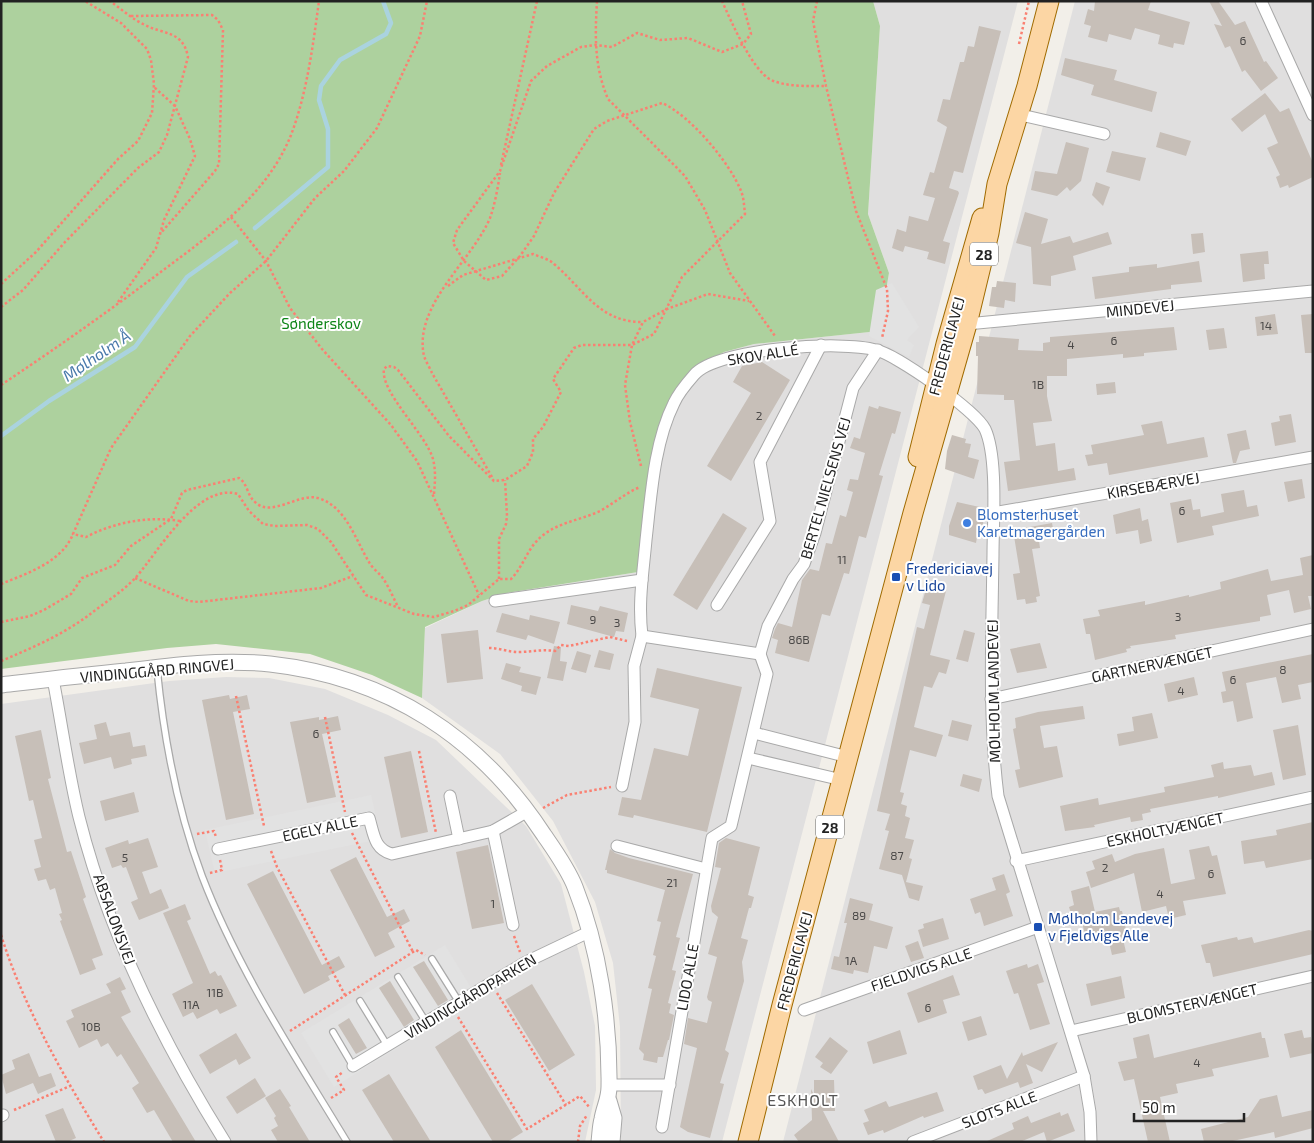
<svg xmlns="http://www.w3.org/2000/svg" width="1314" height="1143" viewBox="0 0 1314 1143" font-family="'Exo 2',sans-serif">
<rect width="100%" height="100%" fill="#f2efe9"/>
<g fill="#e0dfdf">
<path d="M873,1H1018L722,1142H621L620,1027L613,963L595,902L553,821L500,754L422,698L425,628L482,601L507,593L638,572L650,468L692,370L724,352L754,344L879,331L889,273L868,214L880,26Z"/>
<path d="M1075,1H1313V1142H783Z"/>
<path d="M226,677L269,678L325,689L388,715L436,740L526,826L561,884L584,972L595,1026L596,1090L585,1142H1V704L169,681Z"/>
</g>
<path fill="#add19e" d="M1,1H873L880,26L868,214L889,273L879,331L754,344L724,352L692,370L667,409L638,572L507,593L482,601L425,627L422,698L372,675L310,654L216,644L167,648L1,669Z"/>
<g fill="#e2e2e2">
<path d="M892,283L919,327L907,340L914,345L909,357L869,336L876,290Z"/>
<path d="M371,795L381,839L215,873L205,830Z"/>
<path d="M445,945L478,999L334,1087L301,1033Z"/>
</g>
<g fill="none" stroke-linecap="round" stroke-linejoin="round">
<g stroke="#aad3df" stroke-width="4.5">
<path d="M255,228L328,167V129L319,100L321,86L340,60L386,34L391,23L383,1"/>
<path d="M1,436L49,401L135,347L187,277L236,242"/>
</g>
</g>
<g fill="#c7bfb8">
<path d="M1095,1H1151L1148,10L1190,22L1184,45L1174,43L1173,48L1158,44L1160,35L1135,28L1131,40L1109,34L1107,42L1088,37L1091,26L1084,24L1088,9L1094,11Z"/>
<path d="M1209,1H1218L1235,25L1245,21L1264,62L1266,61L1278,78L1261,91L1245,70L1242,72L1230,46L1225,48L1214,24L1222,26Z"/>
<path d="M979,26L1001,31L963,173L954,171L949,188L958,191L959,193L943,241L950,243L945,264L927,259L929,252L905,246L903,252L892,248L897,229L906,232L909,216L928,221L935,198L923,195L930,172L934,173L947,127L937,121L943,99L950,100L960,62H964L968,46L974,47Z"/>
<path d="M1065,58L1117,70L1114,80L1157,92L1152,112L1091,95L1094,85L1061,75Z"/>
<path d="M1265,93L1280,112L1289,108L1313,163V177L1289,188L1288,185L1280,188L1276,177L1280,175L1267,148L1278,143L1265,114L1242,132L1231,119Z"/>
<path d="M1160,132L1191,141L1186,156L1156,147Z"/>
<path d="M1066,142L1089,148L1081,181L1070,191L1067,187L1057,196L1031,190L1035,171L1057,174Z"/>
<path d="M1112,151L1146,158L1140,181L1106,172Z"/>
<path d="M1096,182L1110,187L1103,206L1092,195Z"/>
<path d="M1025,212L1048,219L1041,244L1070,236L1073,243L1108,232L1112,244L1073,256L1076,270L1051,276V286L1033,284L1031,247L1016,243Z"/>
<path d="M1203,233L1205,252L1193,254L1191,234Z"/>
<path d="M1268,251L1269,264H1264L1265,279L1243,282L1240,254Z"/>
<path d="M1199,261L1202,282L1171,285V289L1095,299L1092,277L1129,272V267L1157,264V268Z"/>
<path d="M997,281L1016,283L1015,302L1005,300L1004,308L989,306L992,287H996Z"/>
<path d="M1275,314L1278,334L1257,336L1255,317Z"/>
<path d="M1313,314V353H1305L1301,315Z"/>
<path d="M1174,327L1177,350L1144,353V356L1123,358V354L1067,359V376H1047V396L1052,421L1033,423L1036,446L1055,443L1058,471L1074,468L1076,480L1008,491L1004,462L1020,460L1014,400H1004V395L977,394L978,356H976V342H979V336L1019,339L1018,350L1043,351V343L1050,342V337Z"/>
<path d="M1224,328L1227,348L1209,350L1206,330Z"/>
<path d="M762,362L790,380L731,481L707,466L751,393L733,382L742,366Z"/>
<path d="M1115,382L1116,393L1097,395L1096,384Z"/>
<path d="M869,406L878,409L879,406L901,412L895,434L892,433L879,475L883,476L866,538L859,536L849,574L844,573L830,616L822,614L809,662L775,653L778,640L772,638L775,629L778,623L792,627L802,580L810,569L819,571L826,543L832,544L840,515L846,517L853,492L847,490L850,479L858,480L865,453L850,448L854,437L860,439Z"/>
<path d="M1291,414L1296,442L1275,446L1271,423L1280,421L1279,416Z"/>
<path d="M1162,421L1167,444L1204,437L1208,457L1109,475L1107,463L1088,466L1085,455L1093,454L1091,445L1144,435L1141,425Z"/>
<path d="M1246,430L1250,449L1240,451L1236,463H1233L1227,434Z"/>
<path d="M952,435L966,439L965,443L971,444L968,457L979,460L974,479L945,469L947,451Z"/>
<path d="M1302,479L1305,498L1288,502L1284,482Z"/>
<path d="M1244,490L1247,507L1257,505L1259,516L1212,526L1214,535L1177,543L1170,503L1191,499L1193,510L1200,509L1201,517L1224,512L1221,494Z"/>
<path d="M957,502L984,508L983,525H979L976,543L949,535V526Z"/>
<path d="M1140,508L1142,521L1148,519L1152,541L1140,544L1138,530L1116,534L1113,515Z"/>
<path d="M723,513L747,528L697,610L673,595Z"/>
<path d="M1052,523L1054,534L1043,536V540L1039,541L1040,548L1032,549L1040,596L1036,597L1037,602L1026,604L1025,599L1017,600L1013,574L1020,573L1013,530Z"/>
<path d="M1313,555V596H1308L1311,609L1294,613L1289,590L1267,595L1271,615L1260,617V621L1175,635L1176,639L1130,646L1131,648L1126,649L1127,652L1095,660L1090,634H1086L1083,619L1100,616L1098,610L1145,601V605L1189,595V597L1221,589L1220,582L1268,569L1271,581L1303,575L1300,558Z"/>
<path d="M928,582L947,587L930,655L950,660L946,674L939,672L932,688L924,686L914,727L943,735L936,757L910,750L900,792L904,793L901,804L907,806L905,816L910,818L905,838L914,840L909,858L912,859L906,882L923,886L919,901L909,898L902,875L879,869L889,831L885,830L890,814L877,811L917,627L924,629L930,605L922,603Z"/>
<path d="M571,605L598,611L600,606L628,613L624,632L616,631L614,637L567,624Z"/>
<path d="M502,613L529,620L530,615L560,622L554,644L528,635L526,640L496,632Z"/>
<path d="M478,630L483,679L447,683L441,634Z"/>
<path d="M964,630L975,633L968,662L956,659Z"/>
<path d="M1040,643L1047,668L1017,673L1010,649Z"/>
<path d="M554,646L561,647L560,661L567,662L563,681L547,678Z"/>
<path d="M599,650L614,654L610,670L594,667Z"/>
<path d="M577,651L591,655L586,673L571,669Z"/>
<path d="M1313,654V682L1298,685L1301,699L1282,703L1276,677L1246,683L1253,718L1237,722L1233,701L1223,703L1221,692L1226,691L1222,672Z"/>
<path d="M506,663L521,667L519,672L541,677L536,695L521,691L522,686L501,679Z"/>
<path d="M657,668L742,687L707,832L634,815L633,818L618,815L622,797L641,800L654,748L688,756L699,709L650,697Z"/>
<path d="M1194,677L1198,695L1168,702L1164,684Z"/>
<path d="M229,695L230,699L247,695L250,709L233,712L254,814L226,820L202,700Z"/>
<path d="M1083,706L1085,719L1040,726L1044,748L1057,746L1063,777L1019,788L1015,770L1020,769L1013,729L1016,728L1015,718L1038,712Z"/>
<path d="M1152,713L1158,738L1119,746L1117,734L1134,731L1132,717Z"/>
<path d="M338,716L341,730L322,734L336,797L307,803L290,722L319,717V720Z"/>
<path d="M952,720L972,725L968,741L948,736Z"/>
<path d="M106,722L110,736L130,732L133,747L145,745L147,756L131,759L132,764L114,769L111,757L84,764L79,743L97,739L94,725Z"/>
<path d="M1298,725L1306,775L1283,780L1273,730Z"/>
<path d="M41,730L51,778L48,779L67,852L71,851L86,897L83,899L103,955L92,959L96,969L80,975L60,921L62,920L59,914L62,913L55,888L50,890L46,879L38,881L34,869L41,867L34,840L42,838L33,800L29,801L15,736Z"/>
<path d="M411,751L428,832L401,838L384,757Z"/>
<path d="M1223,762L1224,769L1251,765L1254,776L1272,772L1275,785L1218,798V796L1150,809L1151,812L1142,814L1143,820L1131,822L1130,817L1094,825L1095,827L1065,831L1060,806L1098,798L1099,805L1165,792L1164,787L1214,777L1211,765Z"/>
<path d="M963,774L982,779L979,792L960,786Z"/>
<path d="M134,792L139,812L105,821L100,801Z"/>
<path d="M1313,822V859L1266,868L1264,861L1244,864L1241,841L1277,835L1276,830Z"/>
<path d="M148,838L158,867L142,872L150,894L161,889L169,908L139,920L131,902L138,899L126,867L123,868L121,865L112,868L105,848L128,840L129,844Z"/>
<path d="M726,838L760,847L748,895L754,897L751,908H749L741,938L748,940L742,962L744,981L725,1050L729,1053L720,1083L724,1084L710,1138L688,1132L680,1127L697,1048L684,1044L688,1018L707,1023L712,1002L708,1000L707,997L717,957L708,954L718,917L712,912L711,906L721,868L715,867L719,843Z"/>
<path d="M488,845L504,923L472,929L456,852Z"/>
<path d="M1209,846L1212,856L1217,855L1226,894L1183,901L1186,915L1169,919L1166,906L1142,912L1134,873L1091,888L1086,872L1095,869L1092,861L1112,854L1115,862L1135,854L1164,848L1171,884L1195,879L1189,850Z"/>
<path d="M610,849L615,853L629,858L693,874L676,937L680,938L672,970L676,971L668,1003L671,1004L669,1013L674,1015L669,1040H668L663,1057H658L657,1063L643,1060L644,1054L639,1049L652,989L648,988L656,956L653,955L661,922L657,921L665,890L607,873V870H605Z"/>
<path d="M356,857L387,917L404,909L410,921L388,933L395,947L375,957L330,870Z"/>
<path d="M273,871L322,965L339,956L345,967L328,976L330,980L304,994L247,884Z"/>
<path d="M1004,874L1010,892L1006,894L1013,916L984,926L980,912L975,914L970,899L996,890L992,878Z"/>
<path d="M1089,886L1095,912L1119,907L1120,911H1122L1127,934L1122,935L1126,952L1112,955L1108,938L1087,943L1081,918L1073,920L1069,907L1074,905L1071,891Z"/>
<path d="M850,898L873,904L869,920L893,927L887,949L874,946L868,973L854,970L853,974L831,969L834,956L839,957L847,923H844Z"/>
<path d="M185,904L191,919L187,921L210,974L215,971L218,976L221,975L237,1006L220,1014L217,1009L197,1019L193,1012L183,1017L172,994L193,983L163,913Z"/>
<path d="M943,918L949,939L923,947L918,930L924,928L923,924Z"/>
<path d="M1309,930L1313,931V954L1213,977L1210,963H1206L1201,945L1237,937L1238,940L1252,937L1254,943Z"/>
<path d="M918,941L924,958L911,962L905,946Z"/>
<path d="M424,961L448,1000L438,1006L413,967Z"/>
<path d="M1027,964L1028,968L1038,964L1044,982L1037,984L1050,1024L1030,1030L1018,993L1014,994L1006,971Z"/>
<path d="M953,975L960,995L943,1000L947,1013L918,1023L907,993Z"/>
<path d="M1121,976L1125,998L1091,1006L1086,984Z"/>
<path d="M120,977L126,989L121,991L131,1012L121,1017L196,1142H173L154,1110L147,1113L132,1088L139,1083L121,1054L117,1057L108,1043L101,1047L97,1039L79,1048L66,1021L74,1017L71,1010L111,993L106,984Z"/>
<path d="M390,981L414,1020L404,1027L379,988Z"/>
<path d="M532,984L575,1055L549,1071L505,1000Z"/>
<path d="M981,1016L987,1035L968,1041L962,1022Z"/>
<path d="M349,1018L367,1048L356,1054L338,1025Z"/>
<path d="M461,1030L523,1132L507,1142H493L435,1047Z"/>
<path d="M900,1030L907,1054L873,1064L867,1042Z"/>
<path d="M1302,1030L1304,1038L1311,1037L1313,1053L1290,1058L1284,1034Z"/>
<path d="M1261,1032L1262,1038H1265L1269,1057L1212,1069L1214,1076L1176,1084L1178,1093L1160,1097L1170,1142H1148L1134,1079L1124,1081L1118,1062L1137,1058L1133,1038L1149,1034L1154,1058Z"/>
<path d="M236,1033L251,1058L239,1065L236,1059L210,1074L199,1055Z"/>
<path d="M830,1037L848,1051L831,1074L820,1067L823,1063L815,1057Z"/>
<path d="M1058,1042L1042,1072L1026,1064L1033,1083L1020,1088L1018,1082L985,1094L982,1089L978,1090L973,1076L1001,1065L1007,1079L1022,1052L1023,1056Z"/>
<path d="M29,1053L39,1077L51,1073L56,1086L38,1094L33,1083L6,1094L1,1075L15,1069L12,1060Z"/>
<path d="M389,1074L431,1142H394L362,1090Z"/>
<path d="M255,1078L266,1096L237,1114L226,1097Z"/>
<path d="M814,1080H834L835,1111H823L839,1142H799L794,1135L812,1120L811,1089L814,1095Z"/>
<path d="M280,1089L291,1106L289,1107L310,1142H278L271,1130L278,1126L274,1118L276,1116L265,1098Z"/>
<path d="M937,1092L944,1111L924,1118L923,1116L884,1133L883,1130L868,1135L863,1123L869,1121L864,1110L886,1101L889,1107Z"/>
<path d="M1277,1095L1282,1117L1313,1110V1128L1275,1138L1274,1132L1228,1142H1204L1201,1129L1248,1117L1260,1099Z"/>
<path d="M63,1108L76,1138L67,1142H56L45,1115Z"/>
<path d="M1060,1112L1061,1116L1068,1113L1075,1131L1047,1142L1044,1132L1020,1142H985L1014,1129L1012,1123L1028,1116L1031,1123Z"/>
</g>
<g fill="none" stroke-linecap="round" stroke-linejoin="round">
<defs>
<g id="service">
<path d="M157,669C164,740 177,809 202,876C238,970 295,1056 347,1142"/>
<path d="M432,959L459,1002"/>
<path d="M398,977L426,1022"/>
<path d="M360,1001L387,1045"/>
<path d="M333,1032L353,1066"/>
</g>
<g id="minor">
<path d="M1261,1L1313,115"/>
<path d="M1017,114L1104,134"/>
<path d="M967,324L1313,291"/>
<path d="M993,513L1313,457"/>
<path d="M495,601L642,580"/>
<path d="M717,605L770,521L760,462L821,345"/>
<path d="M642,636C638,602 643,574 646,540C651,496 654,443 674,403C678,394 687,383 694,375C717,348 842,340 876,350C897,355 975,410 985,429C998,457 993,523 993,554C992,635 988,716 998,796L1084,1076L1090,1112L1091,1142"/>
<path d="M760,654L768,626L793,579L804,564L815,533L853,388L878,350"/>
<path d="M53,679C62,725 68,772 79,817C108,933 162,1041 225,1142"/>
<path d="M991,699L1313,629"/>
<path d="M754,733L848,757"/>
<path d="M748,758L842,780"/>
<path d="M622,786L635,722L634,666L642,636L760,654"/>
<path d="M450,796L459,839"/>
<path d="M493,831L513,925"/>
<path d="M617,846L706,869"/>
<path d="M218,849L369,818C374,834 374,849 392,854L493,831L528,811"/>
<path d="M1016,861L1313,797"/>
<path d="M804,1010L1038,927"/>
<path d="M1071,1031L1313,976"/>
<path d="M353,1066L526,962L591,931"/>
<path d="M609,1085H670"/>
<path d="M1,1116L3,1115"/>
<path d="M662,1127L712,838L731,826L767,674L760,654"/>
<path d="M913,1142L1084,1076"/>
</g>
<g id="tertiary">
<path d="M1,685C43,680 84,675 126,671C174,665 222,659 270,664C387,677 480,737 544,835C555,851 568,869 575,887C599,947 610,1022 609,1087C609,1099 604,1107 602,1119C600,1126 600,1134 599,1142"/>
<path d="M609,1101L614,1118L612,1142"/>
</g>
<g id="primary">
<path d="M918,457L946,344L982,218"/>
<path d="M748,1142L782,1005L913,513L967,324L989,233L997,184L1027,86L1049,1"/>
</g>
</defs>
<use href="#service" stroke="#a9a9a9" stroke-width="8"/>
<use href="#minor" stroke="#a9a9a9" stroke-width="13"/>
<use href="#tertiary" stroke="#a9a9a9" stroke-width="17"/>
<use href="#primary" stroke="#a06b00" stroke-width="21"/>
<g stroke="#fa8072" stroke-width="2.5" stroke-dasharray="2.5 2.5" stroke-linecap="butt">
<path d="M597,1C595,36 594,66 608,99L685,176L705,210L730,273L775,336"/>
<path d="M722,1C731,21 752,70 771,80C787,87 809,86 825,86"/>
<path d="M817,1L813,21L826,86L856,211L887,289L888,311L882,338"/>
<path d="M131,16L212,15L218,20L223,30L219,164L215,171L160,234"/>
<path d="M1019,44L1029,1"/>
<path d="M501,165L537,1"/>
<path d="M231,217L266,261L290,308L322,349L391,425L417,461L479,595"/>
<path d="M1,284L36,252L118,159L138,141L152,113L154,84L151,60L147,49L121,23L85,1"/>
<path d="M448,286L463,275L533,254C540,257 549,259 554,264C583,288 598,322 642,322"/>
<path d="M118,302L156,248L164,220L195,156L190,139L175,106L154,87"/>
<path d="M1,307L23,290L65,242L138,168L159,152L167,135L188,57C183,30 163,35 143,24C131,18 121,9 110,1"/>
<path d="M1,385C52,351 102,316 150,280C204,239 265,200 291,135C307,93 313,45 319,1"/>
<path d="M641,466L630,422L625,385L632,345L643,322L667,309L708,294L749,301"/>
<path d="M492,477L432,373C430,368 426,362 424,356C413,305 472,261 490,218C495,204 498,187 500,173"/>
<path d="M434,494C435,482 436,471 433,459C426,434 380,392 384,369L387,366L394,367L398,370L449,436L494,481L505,480L527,466L533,452V439L543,427L561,392L553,379L574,348L582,345H632L654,334L682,277L745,214C744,206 744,198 741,191C730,163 690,115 662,103L607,121L594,129L554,193L534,236L520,256L502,276L486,280L464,261L453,243L457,230L500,171L531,81L547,66L581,47L595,45L612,47L637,33L660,40L688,38L722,52L743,44L751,34L742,1"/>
<path d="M180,521C148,516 115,522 86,537L73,534L111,448L190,336L230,293L266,261L315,198L344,171L377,128L420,36L427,1"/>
<path d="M135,578L189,601L199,602L321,588L353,576"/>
<path d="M499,579V539L506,524L507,516L505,480"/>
<path d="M1,584C28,573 62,562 73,534"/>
<path d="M1,622L30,616L44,610L71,594L82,578L115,565L131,546L171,519L182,493L187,490L239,478C248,484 247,496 256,503C272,517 299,493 318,498C346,506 356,541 369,562C372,568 378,572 382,577C388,585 393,597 398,607"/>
<path d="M489,648C499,648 509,652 518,652C531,652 542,649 555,651L561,645L569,646L610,637L627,641"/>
<path d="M1,661C32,648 62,635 89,615C104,603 124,591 137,576C158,552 198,482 238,494L249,511L263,524L275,526L307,525L318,529L331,542L366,595L414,614L434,617L454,611L468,605L499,579H511C524,566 527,548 542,536C559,522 581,520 600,511C614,503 626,493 640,487"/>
<path d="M236,696L264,826"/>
<path d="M325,717L345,812"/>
<path d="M419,751L436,833"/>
<path d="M543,808L567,795L611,787"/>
<path d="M352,833L413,952"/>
<path d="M197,834L214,831L216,837"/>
<path d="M271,851L277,867L345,995"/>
<path d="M210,873L222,870L220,860"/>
<path d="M1,935C24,1008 64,1077 104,1142"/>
<path d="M514,936L520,952"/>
<path d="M497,993L566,1105"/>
<path d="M458,1017L527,1129L580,1096L590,1108"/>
<path d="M290,1031L416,950L425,955"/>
<path d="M331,1098L344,1090L336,1077L343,1072"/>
<path d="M14,1110L70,1086"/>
<path d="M578,1142L580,1126L587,1115"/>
</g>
<use href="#service" stroke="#fff" stroke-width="5.5"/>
<use href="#minor" stroke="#fff" stroke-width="11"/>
<use href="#tertiary" stroke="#fff" stroke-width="15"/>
<use href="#primary" stroke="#fcd6a4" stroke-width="19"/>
</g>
<circle fill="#3f7fe0" stroke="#fff" stroke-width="2" cx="967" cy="523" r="5"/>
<g fill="#1a4fb4" stroke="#fff" stroke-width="2">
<rect x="891" y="572" width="10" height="10" rx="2.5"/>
<rect x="1033" y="922" width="10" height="10" rx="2.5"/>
</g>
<g text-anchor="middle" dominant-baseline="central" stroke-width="4" stroke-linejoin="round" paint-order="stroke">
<g font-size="12" fill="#4b4948">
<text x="1243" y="40">6</text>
<text x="1266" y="325">14</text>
<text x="1114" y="340">6</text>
<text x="1071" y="344">4</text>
<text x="1038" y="384">1B</text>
<text x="759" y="415">2</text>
<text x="1182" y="510">6</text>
<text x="842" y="559">11</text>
<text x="1178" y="616">3</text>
<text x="593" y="619">9</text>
<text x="617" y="622">3</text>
<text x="799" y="639">86B</text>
<text x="1283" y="669">8</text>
<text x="1233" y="679">6</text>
<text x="1181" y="690">4</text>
<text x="316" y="733">6</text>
<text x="897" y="855">87</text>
<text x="125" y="857">5</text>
<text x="1105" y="867">2</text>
<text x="1211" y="873">6</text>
<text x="672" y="882">21</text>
<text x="1160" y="893">4</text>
<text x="493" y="903">1</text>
<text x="859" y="915">89</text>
<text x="851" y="960">1A</text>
<text x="215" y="992">11B</text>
<text x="191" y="1004">11A</text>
<text x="928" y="1007">6</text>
<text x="91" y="1026">10B</text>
<text x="1197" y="1062">4</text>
</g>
<g fill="#fff" stroke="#646464" stroke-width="1">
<rect x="970" y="242.5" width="28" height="23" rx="4"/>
<rect x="816" y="815.5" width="28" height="23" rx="4"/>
</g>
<g font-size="14" font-weight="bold" fill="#222">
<text x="984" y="254">28</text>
<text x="830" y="827">28</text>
</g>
<g font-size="15" fill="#222" stroke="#fff">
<text transform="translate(1140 308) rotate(-6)">MINDEVEJ</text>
<text transform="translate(946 346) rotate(-75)">FREDERICIAVEJ</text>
<text transform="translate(763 354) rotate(-9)">SKOV ALLÉ</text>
<text transform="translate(1153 485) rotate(-10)">KIRSEBÆRVEJ</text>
<text transform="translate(825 488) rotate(-74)">BERTEL NIELSENS VEJ</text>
<text transform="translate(1152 664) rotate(-12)">GARTNERVÆNGET</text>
<text transform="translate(157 670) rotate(-5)">VINDINGGÅRD RINGVEJ</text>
<text transform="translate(993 691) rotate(-91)">MØLHOLM LANDEVEJ</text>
<text transform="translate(320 828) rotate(-12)">EGELY ALLE</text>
<text transform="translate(1165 829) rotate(-12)">ESKHOLTVÆNGET</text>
<text transform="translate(115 919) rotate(70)">ABSALONSVEJ</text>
<text transform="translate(794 961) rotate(-75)">FREDERICIAVEJ</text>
<text transform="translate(921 969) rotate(-19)">FJELDVIGS ALLE</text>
<text transform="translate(687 977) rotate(-80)">LIDO ALLE</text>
<text transform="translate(470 996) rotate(-31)">VINDINGGÅRDPARKEN</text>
<text transform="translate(1192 1003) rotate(-13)">BLOMSTERVÆNGET</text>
<text transform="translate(999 1109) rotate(-21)">SLOTS ALLE</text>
</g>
<g font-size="15" fill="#0c8416" stroke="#fff">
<text x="321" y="323">Sønderskov</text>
</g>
<g font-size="15" fill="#366cbe" stroke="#fff" text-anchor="start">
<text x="977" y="514">Blomsterhuset<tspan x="977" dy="17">Karetmagergården</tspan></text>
</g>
<g font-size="15" fill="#164399" stroke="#fff" text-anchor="start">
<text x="906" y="568">Fredericiavej<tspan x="906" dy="17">v Lido</tspan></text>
<text x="1048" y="918">Mølholm Landevej<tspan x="1048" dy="17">v Fjeldvigs Alle</tspan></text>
</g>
<g font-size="16" font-style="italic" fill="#4a7aab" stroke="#fff">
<text transform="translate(96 355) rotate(-34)">Mølholm Å</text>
</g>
<g font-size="16" letter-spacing="1" fill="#555" stroke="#fff">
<text x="803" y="1099">ESKHOLT</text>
</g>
</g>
<rect width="1314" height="1143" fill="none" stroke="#222222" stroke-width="5"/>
<path d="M1134 1113v8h110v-8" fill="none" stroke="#222222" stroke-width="2.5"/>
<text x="1142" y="1113" font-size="15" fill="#222222" stroke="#ffffff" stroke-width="4" paint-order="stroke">50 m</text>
</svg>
